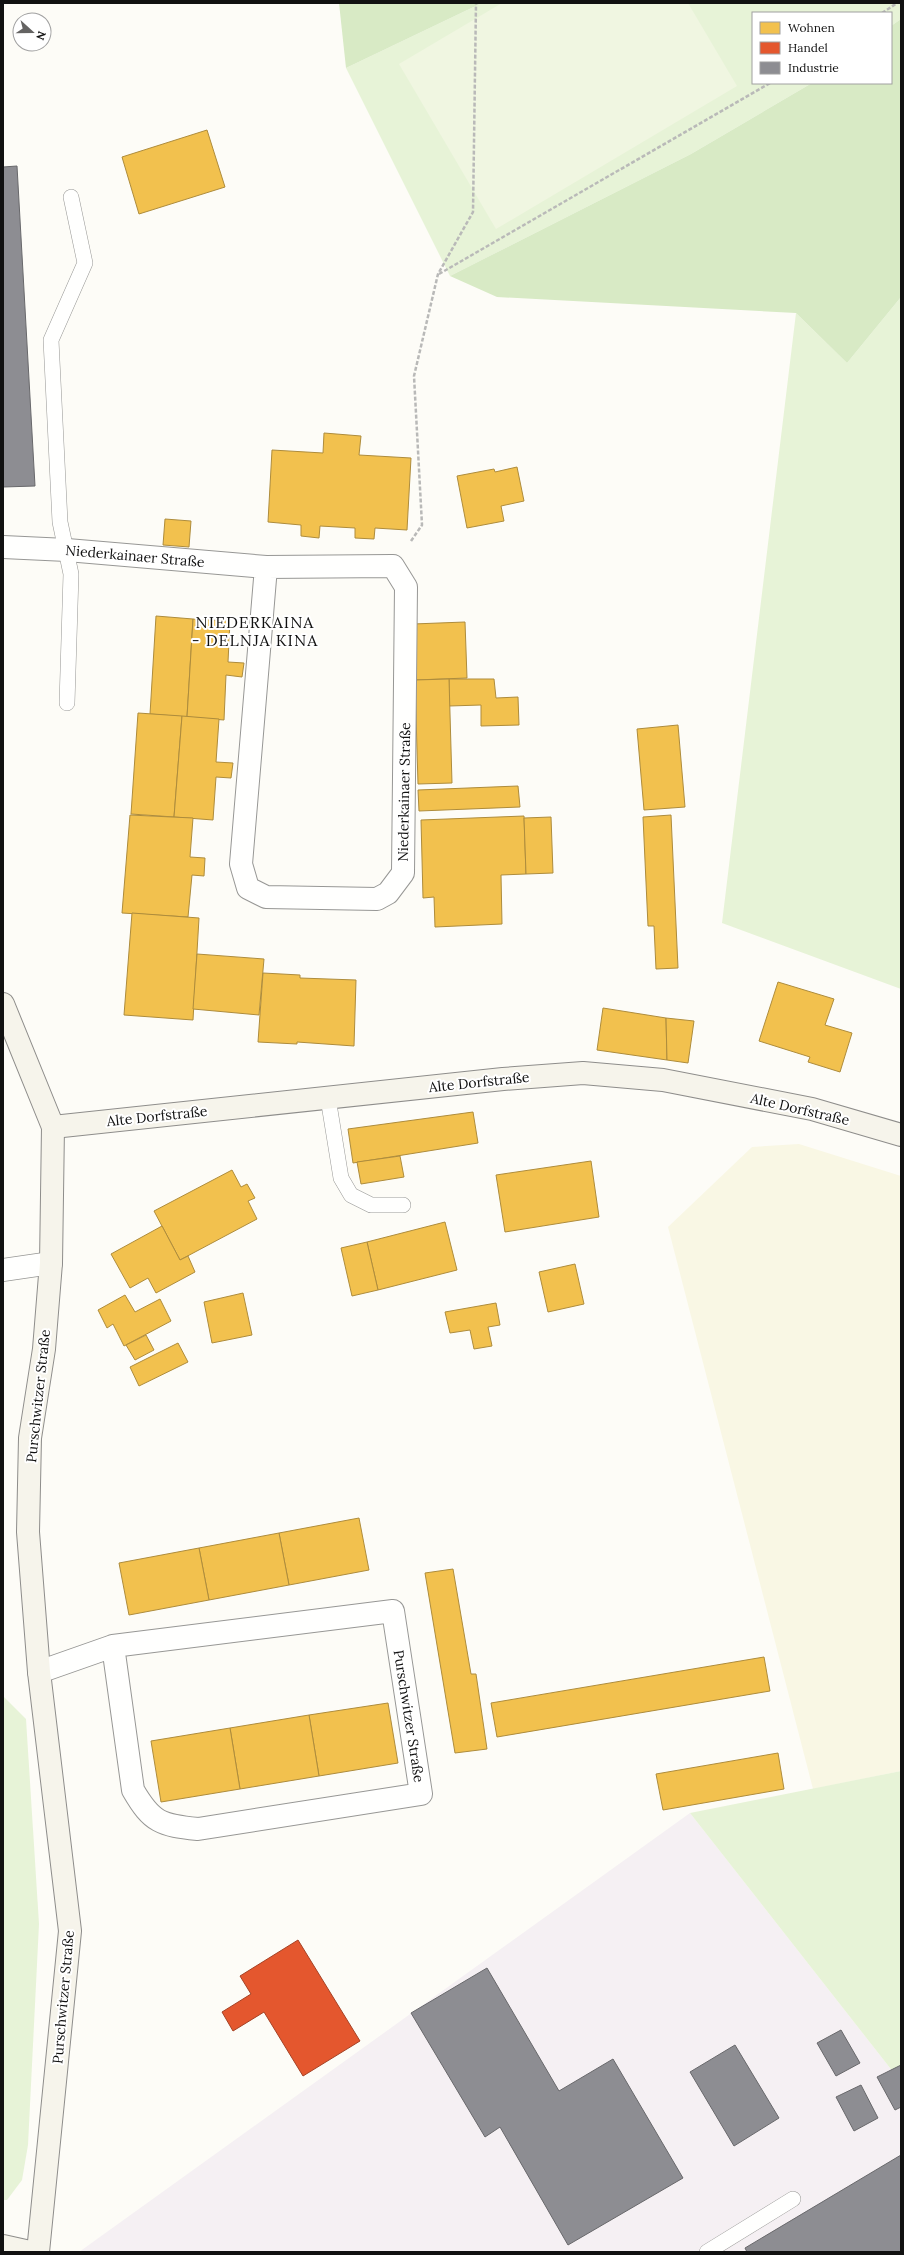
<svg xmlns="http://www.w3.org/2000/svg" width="904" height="2255" viewBox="0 0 904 2255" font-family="Lora,serif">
<rect width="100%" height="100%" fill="#fdfcf7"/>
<path fill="#f5f0f3" d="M690,1813L901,2082V2252H79Z"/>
<path fill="#f9f7e4" d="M799,1144L901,1176V1771L813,1789L668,1227L752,1147Z"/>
<g fill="#e7f3d7">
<path d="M482,3H901V19L891,26V13H753V83H812L691,154L450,276L346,68Z"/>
<path d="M901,297V989L722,923L796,313L847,363Z"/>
<path d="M3,1696L26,1719L39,1924L28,2145L22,2180L7,2200H3Z"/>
<path d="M901,1771V2082L690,1813Z"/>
</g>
<g fill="#d8eac5">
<path d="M339,3H482L346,68Z"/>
<path d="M901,19V297L847,363L796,313L497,297L450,276L691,154L812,83H891V26Z"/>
</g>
<path fill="#f0f6e1" d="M502,3H688L737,86L496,229L399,64Z"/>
<g fill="#f2c14e" stroke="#ae8c3c">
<path d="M207,130L225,187L139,214L122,157Z"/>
<path d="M324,433L361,436L359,455L411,458L407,530L375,528L374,539L355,538V528L320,526L319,538L301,536V525L268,522L272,450L323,453Z"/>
<path d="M517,467L524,501L501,506L504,521L467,528L457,476L494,469L495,472Z"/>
<path d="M165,519L191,521L189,547L163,545Z"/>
<path d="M156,616L193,619L187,717L150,714Z"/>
<path d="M193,619L230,621L228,662L244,663L242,677L226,675L224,720L187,717Z"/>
<path d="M465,622L467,678L415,680L413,624Z"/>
<path d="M449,679H494L496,698L518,697L519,725L481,726V705L449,706Z"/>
<path d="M449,679L452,783L418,784L415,680Z"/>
<path d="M138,713L182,716L174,817L131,814Z"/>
<path d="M182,716L219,719L216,762L233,763L231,778L216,777L213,820L174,817Z"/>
<path d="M678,725L685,807L644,810L637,729Z"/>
<path d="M518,786L520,807L419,811L418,790Z"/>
<path d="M130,815L193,818L190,857L205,858L204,876L192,875L188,917L122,913Z"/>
<path d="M671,815L678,968L656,969L654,926H648L643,817Z"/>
<path d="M524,816L526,874L501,875L502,924L435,927L434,897L423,898L421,820Z"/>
<path d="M551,817L553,873L526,874L524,818Z"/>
<path d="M132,913L199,918L193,1020L124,1015Z"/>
<path d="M197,954L264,959L259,1015L193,1009Z"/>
<path d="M263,973L300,975V978L356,980L354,1046L297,1042V1044L258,1042Z"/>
<path d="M778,982L834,999L825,1025L852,1033L840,1072L808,1062L810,1057L759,1041Z"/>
<path d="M603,1008L666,1018L667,1060L597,1050Z"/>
<path d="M666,1018L694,1021L688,1063L667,1060Z"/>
<path d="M473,1112L478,1143L353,1163L348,1129Z"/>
<path d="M400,1156L404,1177L361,1184L357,1162Z"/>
<path d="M591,1161L599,1217L505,1232L496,1175Z"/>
<path d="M232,1170L241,1187L247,1184L255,1198L248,1201L257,1219L180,1260L154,1211Z"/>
<path d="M445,1222L457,1270L378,1290L367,1242Z"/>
<path d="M162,1226L180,1260L188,1256L195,1272L156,1293L148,1278L130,1288L111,1254Z"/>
<path d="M367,1242L378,1290L352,1296L341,1248Z"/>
<path d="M575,1264L584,1304L548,1312L539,1272Z"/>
<path d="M243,1293L252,1335L212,1343L204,1302Z"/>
<path d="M125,1295L135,1312L160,1299L171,1321L124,1346L113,1324L107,1328L98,1310Z"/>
<path d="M496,1303L500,1325L488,1327L492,1346L474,1349L470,1330L450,1333L445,1312Z"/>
<path d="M146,1335L154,1350L135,1360L126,1345Z"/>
<path d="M178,1343L188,1362L139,1386L130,1367Z"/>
<path d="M359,1518L369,1570L289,1585L279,1533Z"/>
<path d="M279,1533L289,1585L209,1600L199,1548Z"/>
<path d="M199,1548L209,1600L129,1615L119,1563Z"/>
<path d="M453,1569L471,1674H476L487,1749L455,1753L425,1573Z"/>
<path d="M764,1657L770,1691L497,1737L491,1703Z"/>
<path d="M388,1703L398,1763L319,1776L309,1715Z"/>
<path d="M309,1715L319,1776L240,1789L230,1728Z"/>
<path d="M230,1728L240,1789L161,1802L151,1741Z"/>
<path d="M778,1753L784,1789L663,1810L656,1774Z"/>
</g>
<path fill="#e4572e" stroke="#a54225" d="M298,1940L360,2041L303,2076L264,2012L233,2031L222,2012L251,1994L240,1976Z"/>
<g fill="#8d8d92" stroke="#68686b">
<path d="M17,166L35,486L3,487V167Z"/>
<path d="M487,1968L559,2091L613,2059L683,2178L568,2245L500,2127L485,2137L411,2013Z"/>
<path d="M841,2030L860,2063L836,2076L817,2043Z"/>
<path d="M735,2045L779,2118L734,2146L690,2072Z"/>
<path d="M901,2065V2107L895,2110L877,2077Z"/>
<path d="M861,2085L878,2118L854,2131L836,2097Z"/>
<path d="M901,2155V2252H747L745,2248Z"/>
</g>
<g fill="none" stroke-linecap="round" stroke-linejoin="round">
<defs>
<g id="lane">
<path d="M67,703L71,574L60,522L51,340L85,263L71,197"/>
<path d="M328,1098L341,1178L351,1195L371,1205H403"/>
<path d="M707,2252L793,2199"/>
</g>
<g id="street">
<path d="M3,547L67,550L266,567L393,566L406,587L403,873L388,893L377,899L266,897L248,888L241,864L266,567"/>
<path d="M3,1270L51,1263"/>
<path d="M39,1672L113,1646L393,1611L421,1794L198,1829C161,1825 152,1823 133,1790L113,1646"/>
</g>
<g id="secondary">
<path d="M3,1004L53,1127L51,1263L44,1349L30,1438L28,1532L39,1672L70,1931L38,2252"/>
<path d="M53,1127L503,1079L583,1073L663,1080L812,1109L901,1135"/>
<path d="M3,2246L30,2252"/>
</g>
</defs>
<use href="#lane" stroke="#979795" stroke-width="16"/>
<use href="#street" stroke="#979795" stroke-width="24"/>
<use href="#secondary" stroke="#8e8d8b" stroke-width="24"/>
<g stroke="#b9b9b8" stroke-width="2.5" stroke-dasharray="4 2" stroke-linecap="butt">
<path d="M882,13L897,3"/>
<path d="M439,274L770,83"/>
<path d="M411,541L422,525L414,376L438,274L473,212L476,3"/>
</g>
<use href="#lane" stroke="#fffffe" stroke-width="15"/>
<use href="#street" stroke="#fffffe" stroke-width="22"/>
<use href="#secondary" stroke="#f6f4eb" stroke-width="22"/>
</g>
<g text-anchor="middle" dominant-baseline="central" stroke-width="4" stroke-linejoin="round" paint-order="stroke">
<g font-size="14" fill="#111" stroke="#fff">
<text transform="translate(135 556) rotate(5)">Niederkainaer Straße</text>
<text transform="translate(404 792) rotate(-89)">Niederkainaer Straße</text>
<text transform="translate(479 1082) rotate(-6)">Alte Dorfstraße</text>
<text transform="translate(800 1109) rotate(13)">Alte Dorfstraße</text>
<text transform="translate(157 1116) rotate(-6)">Alte Dorfstraße</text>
<text transform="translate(38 1396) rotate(-84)">Purschwitzer Straße</text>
<text transform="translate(409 1716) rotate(81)">Purschwitzer Straße</text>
<text transform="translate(63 1997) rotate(-85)">Purschwitzer Straße</text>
</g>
<g font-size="16" letter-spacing="1" fill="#111" stroke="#fff">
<text x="255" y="622">NIEDERKAINA<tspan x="255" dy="18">- DELNJA KINA</tspan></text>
</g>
</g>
<rect width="904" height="2255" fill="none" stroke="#111111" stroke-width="8"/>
<rect x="752" y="12" width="140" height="72" fill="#ffffff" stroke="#a0a0a0"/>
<rect x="760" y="22" width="20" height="12" fill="#f2c14e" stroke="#a0a0a0"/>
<text x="788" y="32" font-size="12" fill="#111111">Wohnen</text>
<rect x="760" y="42" width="20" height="12" fill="#e4572e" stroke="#a0a0a0"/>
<text x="788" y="52" font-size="12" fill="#111111">Handel</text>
<rect x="760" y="62" width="20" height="12" fill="#8d8d92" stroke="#a0a0a0"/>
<text x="788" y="72" font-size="12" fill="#111111">Industrie</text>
<g transform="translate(32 32) rotate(111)"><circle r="19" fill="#ffffff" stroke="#a0a0a0"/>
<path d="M0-3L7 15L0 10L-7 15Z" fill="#646362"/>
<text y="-6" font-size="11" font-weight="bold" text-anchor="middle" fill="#111111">N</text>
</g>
</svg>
